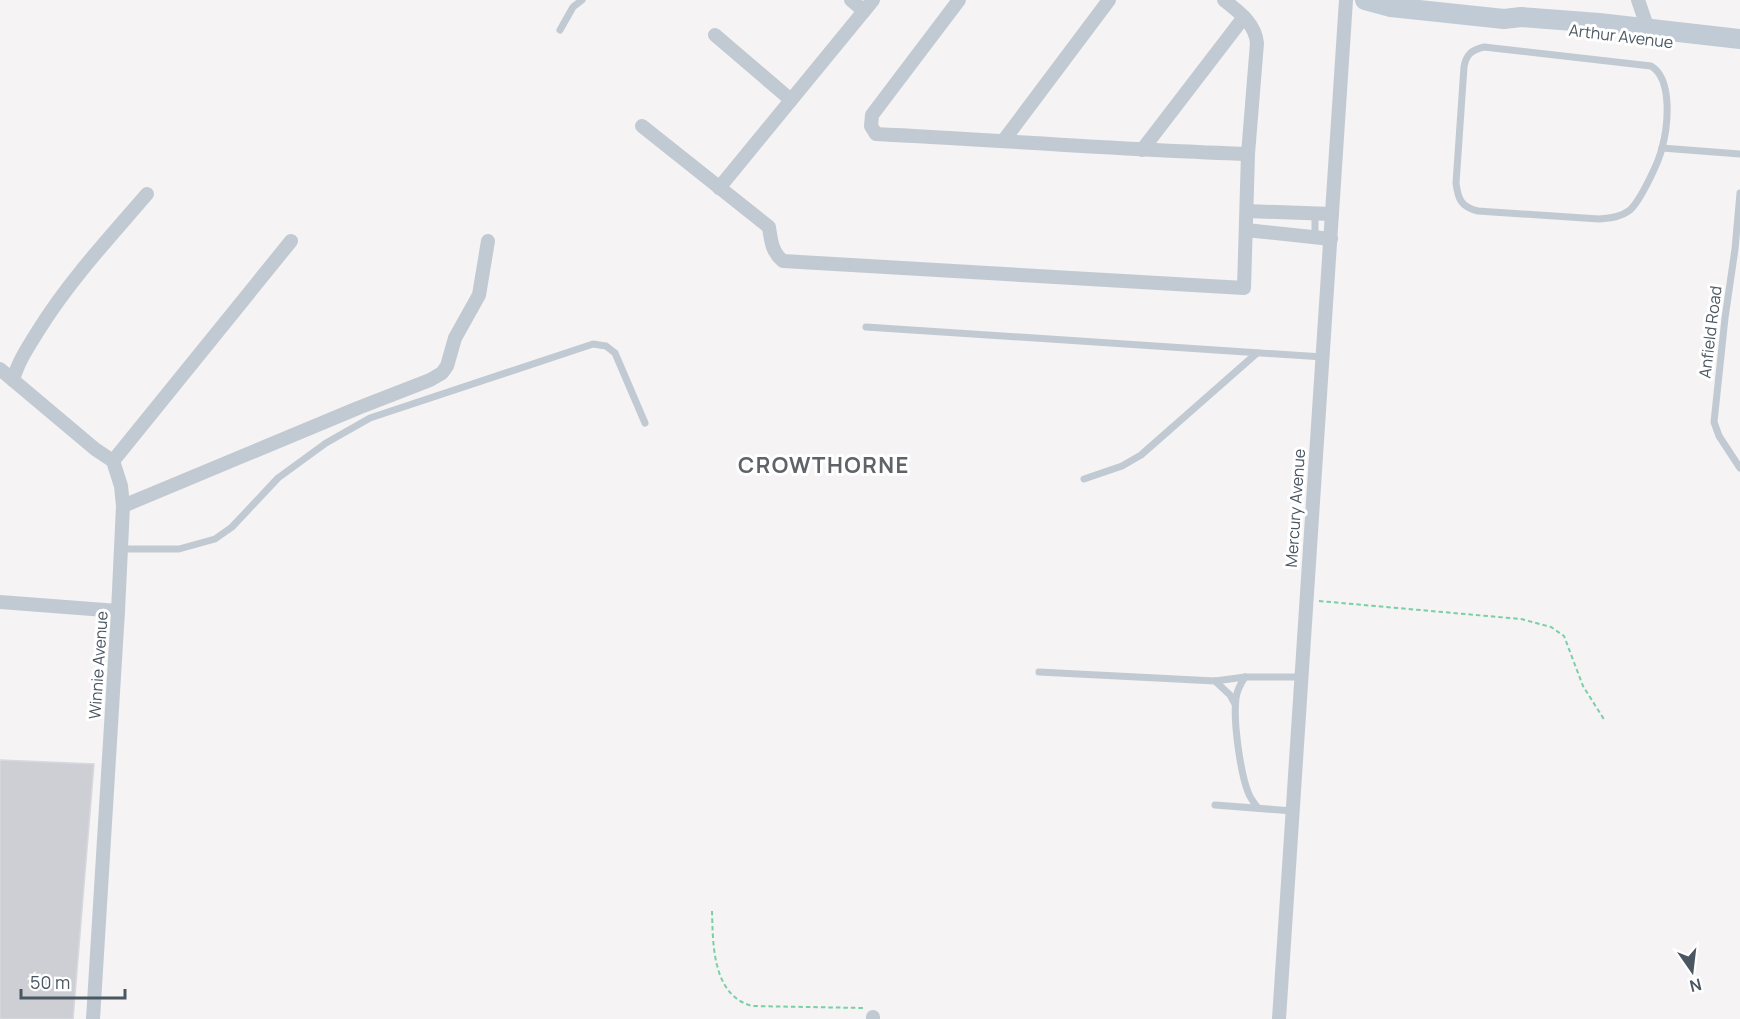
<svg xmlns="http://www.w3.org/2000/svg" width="1740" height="1019" viewBox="0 0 1740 1019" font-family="Manrope,sans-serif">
<rect width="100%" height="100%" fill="#f5f3f3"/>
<path fill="#cdcfd5" stroke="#d7d9de" stroke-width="1.5" d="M0,760L94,764L73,1019H0Z"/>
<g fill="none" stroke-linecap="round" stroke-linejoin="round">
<g stroke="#7ad0a6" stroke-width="2" stroke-dasharray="4.5 3" stroke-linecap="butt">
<path d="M1319,601L1521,619L1551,627L1564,636L1583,686L1605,721"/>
<path d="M712,911C713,944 712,995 752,1006L863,1008"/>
</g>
<g stroke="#c1cad2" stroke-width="7">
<path d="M560,30L573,7L582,0"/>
<path d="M1484,47L1651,66C1673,79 1668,126 1662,148C1659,162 1640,201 1630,210C1621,217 1611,218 1599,219L1478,211C1461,207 1458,199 1456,183L1464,67C1466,55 1471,50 1484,47Z"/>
<path d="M1662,148L1740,154"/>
<path d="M1740,193L1735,249L1725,318L1714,422L1719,436L1740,468"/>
<path d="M1315,237V213"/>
<path d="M866,327L1323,357"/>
<path d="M1084,479L1122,466L1141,455L1257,353"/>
<path d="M121,549H179L215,539L232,527L278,478L326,443L370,418L593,344L606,346L615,353L645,423"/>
<path d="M1039,672L1215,681L1245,677H1301"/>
<path d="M1245,677C1241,683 1237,690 1236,698C1233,720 1240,771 1248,792C1250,798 1254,803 1258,808"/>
<path d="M1215,681L1230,695L1235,704"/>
<path d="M1215,805L1293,811"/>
</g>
<g stroke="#c1cad2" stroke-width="14">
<path d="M851,0L864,11"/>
<path d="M959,0L872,115L871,126L876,134C1000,140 1124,150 1248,154"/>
<path d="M1638,0L1648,29"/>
<path d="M715,35L791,100"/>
<path d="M642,126L769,227C771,241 772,252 783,261L1244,288L1248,154L1257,43C1255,23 1239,12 1224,0"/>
<path d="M1004,140L1109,0"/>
<path d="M1142,150L1244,17"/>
<path d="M719,188L873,0"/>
<path d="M1247,211L1332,214"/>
<path d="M1246,230L1331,239"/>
<path d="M0,369L95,449L113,461L121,486L123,506L118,611L93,1019"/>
<path d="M13,380C18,362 28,347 38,331C69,281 109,238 147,194"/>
<path d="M113,461L291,241"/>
<path d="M123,506L358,408L430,380L442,373L447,366L455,338L479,295L488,241"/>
<path d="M0,602L118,611"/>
<path d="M873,1019V1017"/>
<path d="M1279,1019L1346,0"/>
</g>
<path stroke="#c1cbd6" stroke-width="20" d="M1365,0L1391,7L1504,19L1521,17L1599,23L1740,39"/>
</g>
<g text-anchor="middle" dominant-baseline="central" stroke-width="6" stroke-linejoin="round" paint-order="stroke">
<g font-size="16" fill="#4a5661" stroke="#fff">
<text transform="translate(1621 36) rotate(7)">Arthur Avenue</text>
<text transform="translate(1710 332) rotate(-83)">Anfield Road</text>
<text transform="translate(1295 508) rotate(-86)">Mercury Avenue</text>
<text transform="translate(98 665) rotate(-86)">Winnie Avenue</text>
</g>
<g font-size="22" font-weight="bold" letter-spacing="1.5" fill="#5f6368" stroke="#fff">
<text x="824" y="465">CROWTHORNE</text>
</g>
</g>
<g transform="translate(1692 971) rotate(166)" stroke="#ffffff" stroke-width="4.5" paint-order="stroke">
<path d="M0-4.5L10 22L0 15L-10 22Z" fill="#4a5661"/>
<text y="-9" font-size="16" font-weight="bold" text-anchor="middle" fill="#4a5661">N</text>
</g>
<path d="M21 989v9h104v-9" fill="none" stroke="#4a5661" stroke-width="3"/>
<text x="30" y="989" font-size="18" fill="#4a5661" stroke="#ffffff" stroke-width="4.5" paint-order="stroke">50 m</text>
</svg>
